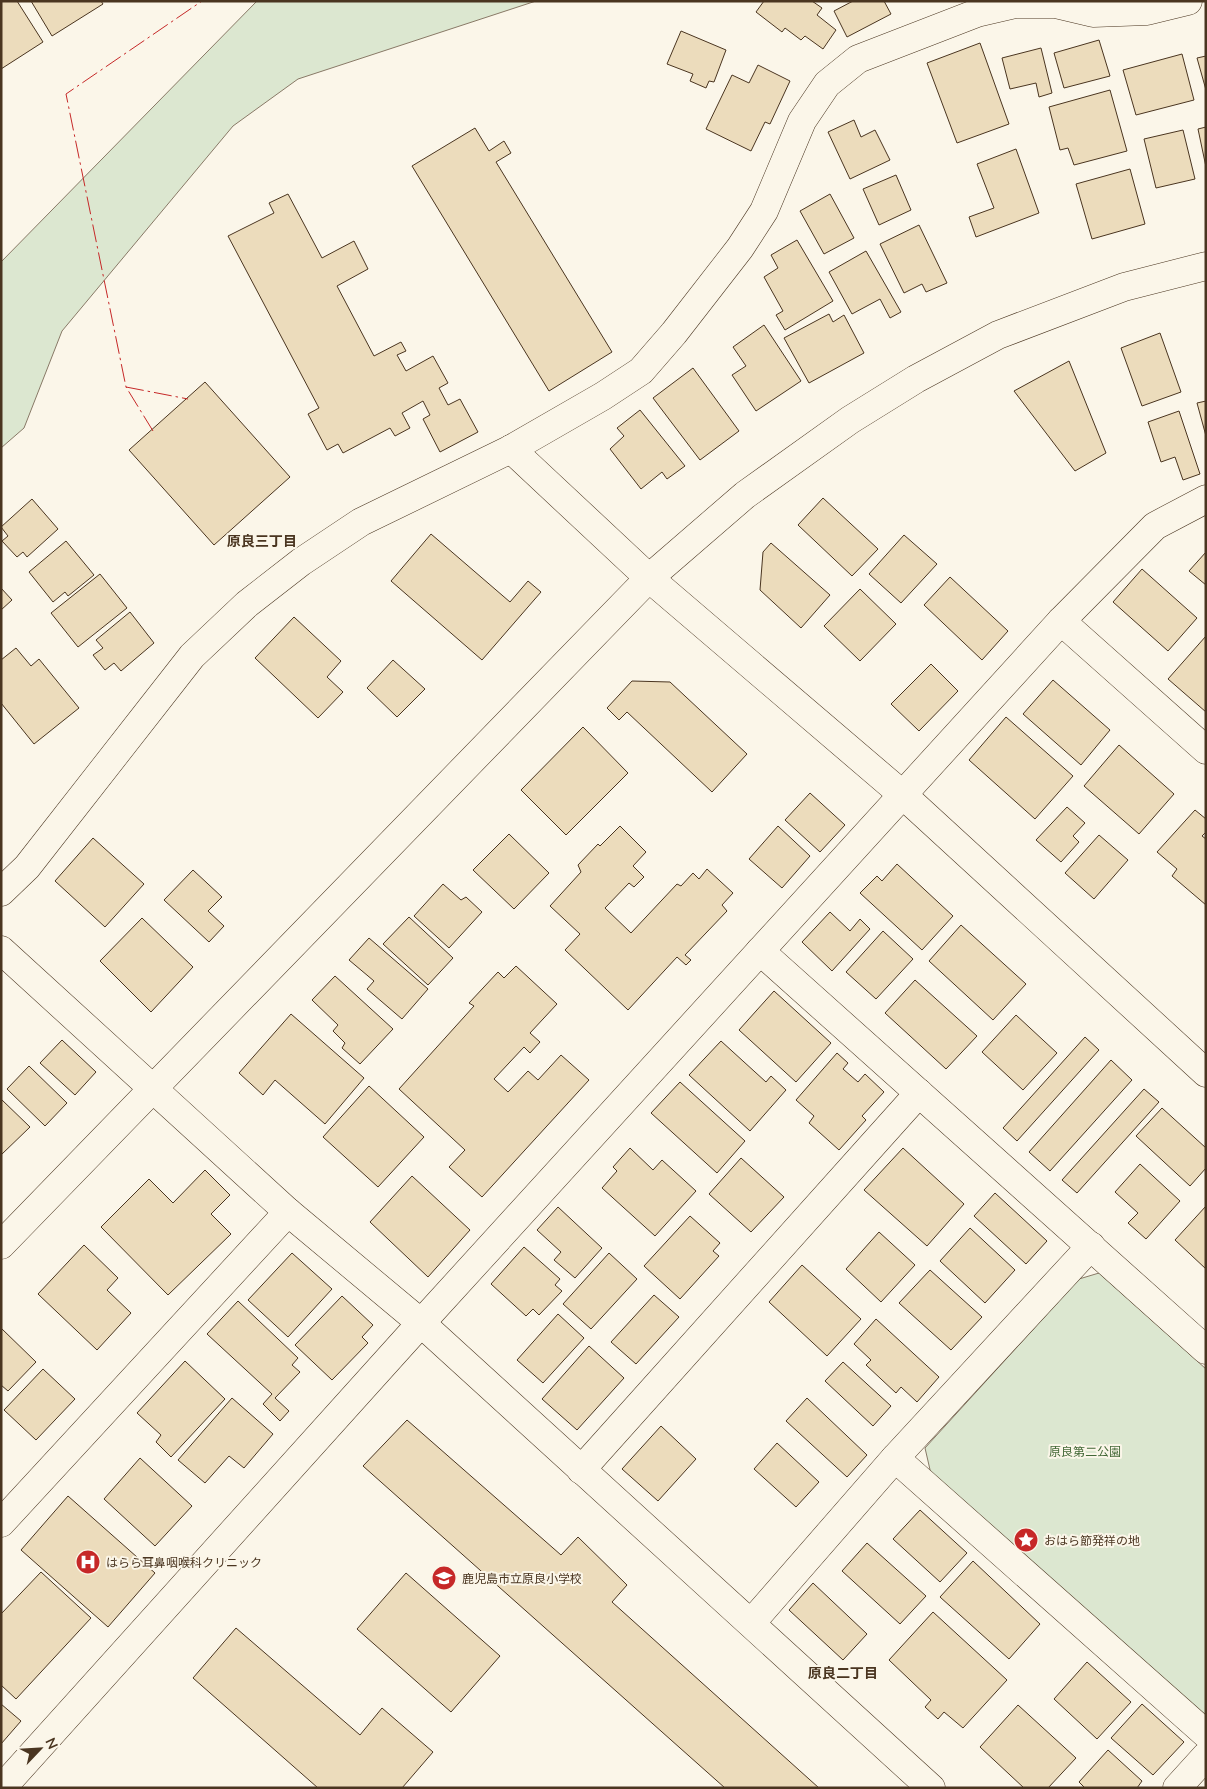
<svg xmlns="http://www.w3.org/2000/svg" width="1207" height="1789" viewBox="0 0 1207 1789" font-family="Mulish,'Noto Sans JP',sans-serif">
<rect width="100%" height="100%" fill="#fbf6e9"/>
<g fill="#dce7d0" stroke="#887966">
<path d="M257,1H536L298,79L233,126L62,331L24,428L1,448V262Z"/>
<path d="M1099,1273L1206,1369V1717L931,1474L925,1448L1079,1279Z"/>
</g>
<g fill="#ecdcbc" stroke="#4a3520">
<path d="M1,1H17L43,42L1,69Z"/>
<path d="M31,1H101L103,4L52,36Z"/>
<path d="M764,1H812L822,8L817,15L836,30L823,49L805,36L801,40L785,28L782,32L756,12Z"/>
<path d="M853,1H884L891,14L847,37L834,11Z"/>
<path d="M681,31L726,50L714,82L709,81L706,88L690,81L693,74L667,64Z"/>
<path d="M1099,40L1110,76L1064,88L1054,53Z"/>
<path d="M980,43L1009,124L957,143L927,63Z"/>
<path d="M1041,48L1052,93L1039,97L1036,83L1010,89L1002,58Z"/>
<path d="M1182,54L1194,100L1136,115L1123,70Z"/>
<path d="M1206,56V90L1197,58Z"/>
<path d="M758,65L790,81L770,124L765,122L751,151L706,129L732,75L749,83Z"/>
<path d="M1110,90L1127,151L1074,165L1068,148L1060,150L1049,107Z"/>
<path d="M854,120L861,137L875,130L890,160L850,179L828,132Z"/>
<path d="M1206,127V167L1198,129Z"/>
<path d="M475,128L489,151L504,141L511,153L496,162L612,352L549,391L412,166Z"/>
<path d="M1183,130L1195,179L1156,188L1144,139Z"/>
<path d="M1016,149L1039,213L976,237L969,217L994,208L977,164Z"/>
<path d="M1130,169L1145,224L1092,239L1076,184Z"/>
<path d="M896,175L911,210L879,225L863,189Z"/>
<path d="M288,194L322,258L354,241L368,269L337,286L374,356L401,342L406,351L397,355L406,371L433,356L448,383L439,388L448,405L460,399L478,432L440,452L423,419L430,415L423,401L402,413L410,428L395,436L390,428L343,453L338,444L327,450L308,414L319,408L228,236L274,213L269,203Z"/>
<path d="M830,194L854,238L824,254L800,211Z"/>
<path d="M919,225L947,283L926,292L922,284L904,293L880,244Z"/>
<path d="M797,240L833,301L785,330L776,315L783,311L764,277L778,268L771,255Z"/>
<path d="M866,251L901,312L890,318L880,299L852,314L829,272Z"/>
<path d="M829,314L833,322L844,315L864,353L809,383L784,338Z"/>
<path d="M764,325L801,381L756,411L732,375L746,366L733,347Z"/>
<path d="M1160,333L1181,392L1142,406L1121,348Z"/>
<path d="M1069,361L1106,453L1075,471L1014,391Z"/>
<path d="M693,368L739,431L700,460L653,398Z"/>
<path d="M205,382L290,477L214,545L129,450Z"/>
<path d="M1206,401V436L1197,403Z"/>
<path d="M640,410L685,466L667,479L662,472L641,489L610,449L624,436L617,428Z"/>
<path d="M1179,411L1200,474L1183,480L1175,457L1161,462L1148,422Z"/>
<path d="M823,498L878,549L852,576L798,525Z"/>
<path d="M32,499L58,529L27,557L23,552L17,557L2,541L8,536L1,527Z"/>
<path d="M431,534L510,602L528,581L541,592L482,660L391,581Z"/>
<path d="M904,535L937,564L901,603L869,574Z"/>
<path d="M66,541L94,575L68,596L65,592L53,602L29,572Z"/>
<path d="M771,543L830,595L801,628L760,590L763,552Z"/>
<path d="M1206,552V585L1189,571Z"/>
<path d="M1142,569L1197,618L1168,651L1113,602Z"/>
<path d="M100,574L127,608L78,647L51,613Z"/>
<path d="M950,577L1008,631L982,660L924,605Z"/>
<path d="M1,588L12,600L1,610Z"/>
<path d="M860,589L896,624L860,661L824,626Z"/>
<path d="M130,612L154,643L121,671L114,663L105,670L93,655L103,648L96,640Z"/>
<path d="M294,617L341,661L327,677L343,692L318,718L255,658Z"/>
<path d="M1206,636V712L1168,679Z"/>
<path d="M16,648L31,666L39,659L79,708L34,744L1,703V660Z"/>
<path d="M393,660L425,689L397,717L367,688Z"/>
<path d="M931,664L958,691L919,731L891,704Z"/>
<path d="M1053,680L1110,730L1081,765L1023,714Z"/>
<path d="M632,681L670,682L747,754L712,792L627,712L619,720L607,708Z"/>
<path d="M1006,717L1073,776L1035,819L969,760Z"/>
<path d="M583,727L628,773L566,835L521,790Z"/>
<path d="M1119,745L1174,794L1139,834L1084,786Z"/>
<path d="M810,793L845,825L820,852L785,820Z"/>
<path d="M1067,807L1085,823L1073,836L1079,842L1061,862L1036,840Z"/>
<path d="M1195,810L1206,819V832L1202,836L1206,839V905L1172,876L1177,869L1157,852Z"/>
<path d="M620,826L646,852L633,866L644,877L634,887L629,883L605,908L631,933L677,884L681,886L693,873L699,879L707,869L733,893L722,905L727,911L685,955L691,960L686,965L677,957L628,1010L565,950L580,934L550,906L581,872L578,865L598,844L600,846Z"/>
<path d="M778,826L810,856L782,888L749,859Z"/>
<path d="M509,834L549,873L514,909L473,870Z"/>
<path d="M1099,835L1128,860L1094,899L1065,873Z"/>
<path d="M93,838L144,884L105,927L55,881Z"/>
<path d="M897,864L953,916L922,950L860,893L877,876L882,881Z"/>
<path d="M193,870L222,897L208,911L224,926L209,942L164,900Z"/>
<path d="M443,884L461,900L466,897L482,912L449,948L414,916Z"/>
<path d="M830,912L850,931L860,919L870,929L832,971L802,942Z"/>
<path d="M409,917L453,958L428,985L383,944Z"/>
<path d="M142,918L193,967L151,1012L100,961Z"/>
<path d="M961,925L1026,984L993,1020L929,961Z"/>
<path d="M883,931L913,959L876,999L846,972Z"/>
<path d="M369,938L428,989L402,1019L367,989L374,981L349,960Z"/>
<path d="M516,966L557,1004L530,1033L540,1042L530,1053L524,1047L494,1079L508,1092L528,1071L538,1080L561,1055L589,1080L482,1197L449,1167L465,1150L399,1089L474,1006L469,1003L498,972L504,978Z"/>
<path d="M335,976L393,1029L360,1064L342,1048L345,1043L333,1031L338,1025L312,1000Z"/>
<path d="M915,980L977,1036L946,1069L885,1013Z"/>
<path d="M774,991L831,1043L796,1082L739,1030Z"/>
<path d="M291,1014L364,1078L325,1124L275,1080L263,1095L239,1073Z"/>
<path d="M1016,1015L1057,1053L1023,1090L982,1052Z"/>
<path d="M1085,1037L1099,1050L1017,1141L1003,1128Z"/>
<path d="M62,1040L96,1072L75,1095L40,1063Z"/>
<path d="M721,1041L766,1082L771,1076L786,1090L750,1131L689,1075Z"/>
<path d="M837,1053L848,1063L843,1069L858,1082L865,1074L884,1092L862,1116L866,1120L839,1150L809,1123L814,1116L796,1100Z"/>
<path d="M1111,1060L1132,1080L1050,1171L1029,1152Z"/>
<path d="M29,1066L67,1103L45,1126L7,1089Z"/>
<path d="M680,1082L745,1141L717,1173L651,1113Z"/>
<path d="M369,1086L424,1137L378,1187L323,1137Z"/>
<path d="M1144,1089L1159,1102L1077,1193L1062,1180Z"/>
<path d="M1,1099L30,1127L1,1155Z"/>
<path d="M1162,1108L1206,1148V1168L1190,1186L1136,1136Z"/>
<path d="M630,1148L653,1170L662,1160L696,1191L655,1236L602,1188L617,1171L613,1167Z"/>
<path d="M903,1148L964,1204L927,1246L864,1190Z"/>
<path d="M741,1158L784,1197L751,1232L709,1194Z"/>
<path d="M1140,1164L1180,1201L1146,1239L1128,1223L1138,1213L1115,1192Z"/>
<path d="M205,1170L230,1195L211,1214L231,1234L168,1295L101,1227L149,1179L173,1203Z"/>
<path d="M412,1176L470,1230L428,1277L370,1222Z"/>
<path d="M995,1193L1047,1241L1026,1264L974,1216Z"/>
<path d="M1206,1206V1269L1175,1240Z"/>
<path d="M558,1207L602,1248L575,1278L554,1260L561,1252L537,1230Z"/>
<path d="M690,1216L720,1243L713,1251L719,1256L680,1299L644,1266Z"/>
<path d="M970,1228L1015,1270L985,1303L940,1261Z"/>
<path d="M879,1232L915,1265L881,1302L846,1269Z"/>
<path d="M84,1245L118,1278L107,1290L131,1313L97,1350L38,1294Z"/>
<path d="M524,1247L560,1279L555,1285L562,1291L539,1315L533,1309L526,1316L491,1284Z"/>
<path d="M292,1253L332,1289L288,1337L248,1300Z"/>
<path d="M609,1253L637,1279L591,1329L563,1304Z"/>
<path d="M802,1265L861,1319L827,1356L769,1302Z"/>
<path d="M930,1270L982,1317L951,1350L899,1303Z"/>
<path d="M654,1295L679,1317L636,1364L611,1342Z"/>
<path d="M342,1296L373,1325L362,1337L368,1343L332,1380L295,1345Z"/>
<path d="M238,1301L298,1358L292,1365L300,1372L275,1398L289,1411L280,1421L263,1404L272,1394L207,1334Z"/>
<path d="M558,1314L584,1338L543,1383L517,1360Z"/>
<path d="M876,1319L939,1377L917,1402L901,1387L896,1393L866,1365L871,1360L854,1344Z"/>
<path d="M1,1328L36,1362L8,1391L1,1385Z"/>
<path d="M589,1346L624,1378L577,1430L542,1399Z"/>
<path d="M185,1361L225,1399L171,1457L156,1442L161,1435L137,1413Z"/>
<path d="M843,1362L891,1406L873,1426L825,1381Z"/>
<path d="M43,1369L75,1399L36,1440L4,1410Z"/>
<path d="M232,1398L273,1434L244,1468L229,1456L205,1483L178,1460Z"/>
<path d="M807,1398L867,1455L847,1477L786,1421Z"/>
<path d="M407,1420L561,1555L578,1537L627,1585L612,1602L819,1788H725L363,1466Z"/>
<path d="M661,1426L696,1459L658,1501L622,1469Z"/>
<path d="M777,1443L819,1482L796,1507L754,1469Z"/>
<path d="M140,1458L192,1506L155,1546L104,1499Z"/>
<path d="M68,1496L155,1573L108,1627L21,1550Z"/>
<path d="M920,1510L967,1553L940,1582L893,1539Z"/>
<path d="M867,1543L926,1596L900,1624L842,1571Z"/>
<path d="M973,1561L1040,1624L1009,1659L940,1597Z"/>
<path d="M41,1572L91,1618L16,1699L1,1685V1614Z"/>
<path d="M406,1573L500,1656L451,1712L357,1629Z"/>
<path d="M813,1583L867,1634L843,1660L789,1610Z"/>
<path d="M933,1612L1007,1680L963,1728L944,1712L938,1719L925,1707L931,1700L889,1660Z"/>
<path d="M236,1628L360,1735L382,1708L433,1752L402,1788H318L193,1678Z"/>
<path d="M1087,1662L1131,1702L1097,1739L1054,1699Z"/>
<path d="M1,1704L21,1721L1,1744Z"/>
<path d="M1142,1704L1184,1742L1153,1775L1111,1738Z"/>
<path d="M1018,1705L1076,1758L1048,1788H1024L980,1747Z"/>
<path d="M1108,1750L1142,1781L1137,1788H1085L1079,1782Z"/>
</g>
<g fill="none" stroke-linecap="round" stroke-linejoin="round">
<defs>
<g id="street">
<path d="M511,449L649,578"/>
<path d="M1061,621L1206,750"/>
<path d="M1,892L27,867L192,656L247,604L301,562L361,522L511,449L603,396L641,371L674,333L740,248L764,211L802,121L827,84L858,59L977,13L1015,4H1055L1093,13L1147,11L1188,1"/>
<path d="M1,950L288,1212L421,1323L931,1788"/>
<path d="M760,951L1206,1350"/>
<path d="M895,1458L1206,1734"/>
<path d="M581,1470L919,1093"/>
<path d="M1,1523L288,1212"/>
<path d="M752,1622L895,1458L1091,1246"/>
<path d="M2,1788L421,1323L1061,621L1155,526L1206,499"/>
<path d="M1177,1788L1206,1756"/>
</g>
<g id="secondary">
<path d="M649,578L903,795L1206,1073"/>
<path d="M1,1245L649,578L745,495L850,420L916,379L998,335L1124,287L1206,266"/>
</g>
</defs>
<use href="#street" stroke="#4a3520" stroke-width="29"/>
<use href="#secondary" stroke="#4a3520" stroke-width="29"/>
<use href="#street" stroke="#fbf6e9" stroke-width="28"/>
<use href="#secondary" stroke="#fbf6e9" stroke-width="28"/>
<g stroke="#c62828" stroke-width="1" stroke-dasharray="18 4 2.5 4" stroke-linecap="butt">
<path d="M126,387L188,399"/>
<path d="M153,431L126,387L66,94L202,1"/>
</g>
</g>
<defs>
<symbol id="sight-disc" viewBox="-11 -11 22 22"><circle r="9.5" fill="#c62828" stroke="#fbf6e9"/><path d="M0-6L1.8-2.2L6-1.7L2.9 1.2L3.7 5.4L0 3.3L-3.7 5.4L-2.9 1.2L-6-1.7L-1.8-2.2Z" fill="#fff"/></symbol>
<symbol id="hospital-disc" viewBox="-11 -11 22 22"><circle r="9.5" fill="#c62828" stroke="#fbf6e9"/><path d="M-5-5h3v3.5h4V-5h3V5h-3V1.5h-4V5h-3Z" fill="#fff"/></symbol>
<symbol id="school-disc" viewBox="-11 -11 22 22"><circle r="9.5" fill="#c62828" stroke="#fbf6e9"/><path d="M0-5L7-2L0 1L-7-2ZM-4 1L0 2.5L4 1V4Q0 6-4 4Z" fill="#fff"/></symbol>
</defs>
<g fill-rule="evenodd">
<use href="#sight-disc" x="1012" y="1526" width="28" height="28"/>
<use href="#hospital-disc" x="74" y="1548" width="28" height="28"/>
<use href="#school-disc" x="430" y="1564" width="28" height="28"/>
</g>
<g text-anchor="middle" dominant-baseline="central" stroke-width="4" stroke-linejoin="round" paint-order="stroke">
<g font-size="12" fill="#436837" stroke="#fbf6e9">
<text x="1085" y="1451">原良第二公園</text>
</g>
<g font-size="12" fill="#4a3520" stroke="#fbf6e9" text-anchor="start">
<text x="1044" y="1540">おはら節発祥の地</text>
<text x="106" y="1562">はらら耳鼻咽喉科クリニック</text>
<text x="462" y="1578">鹿児島市立原良小学校</text>
</g>
<g font-size="14" font-weight="bold" fill="#4a3520" stroke="#fbf6e9">
<text x="262" y="541">原良三丁目</text>
<text x="843" y="1673">原良二丁目</text>
</g>
</g>
<rect width="1207" height="1789" fill="none" stroke="#4a3520" stroke-width="5"/>
<g transform="translate(40 1749) rotate(65)" stroke="#fbf6e9" stroke-width="4" paint-order="stroke">
<path d="M0-4L9 19L0 12L-9 19Z" fill="#4a3520"/>
<text y="-8" font-size="14" font-weight="bold" text-anchor="middle" fill="#4a3520">N</text>
</g>
</svg>
